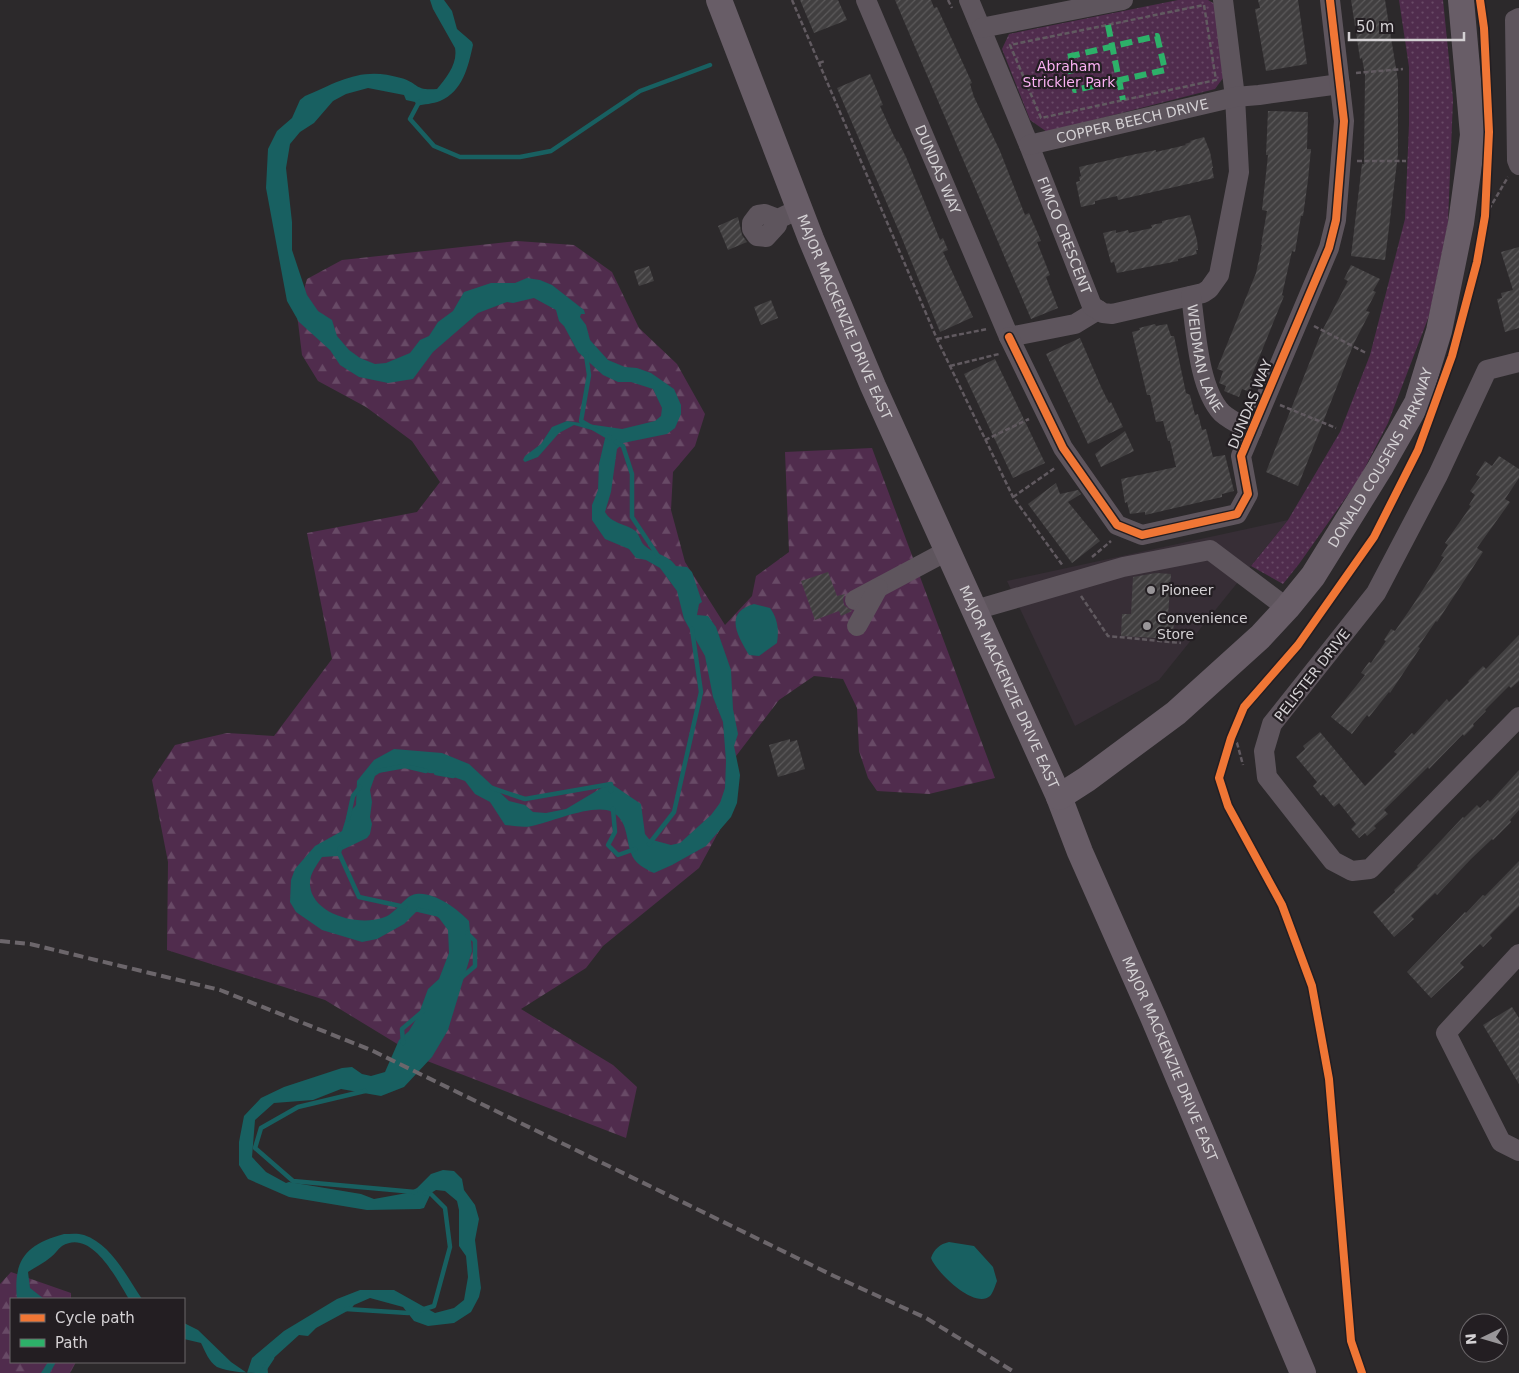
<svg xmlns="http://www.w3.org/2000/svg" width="1519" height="1373" viewBox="0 0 1519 1373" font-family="'DejaVu Sans',sans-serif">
<defs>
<pattern id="grass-dots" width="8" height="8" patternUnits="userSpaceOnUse" patternTransform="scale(1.25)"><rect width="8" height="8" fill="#502c4d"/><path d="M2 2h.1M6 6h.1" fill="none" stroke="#684a66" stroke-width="1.8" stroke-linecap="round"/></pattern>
<pattern id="forest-firs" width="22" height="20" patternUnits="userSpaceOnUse" patternTransform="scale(1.25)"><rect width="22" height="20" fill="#502c4d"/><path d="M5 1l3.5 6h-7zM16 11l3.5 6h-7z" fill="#684a66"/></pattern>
<pattern id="building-hatch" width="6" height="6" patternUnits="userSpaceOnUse" patternTransform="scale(1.25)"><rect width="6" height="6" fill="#413f40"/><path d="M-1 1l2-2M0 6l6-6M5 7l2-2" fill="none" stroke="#5c5a5b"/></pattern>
</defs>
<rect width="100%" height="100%" fill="#2c292b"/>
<path fill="#372e36" d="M1288,520L1159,680L1075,726L1007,581Z"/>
<g fill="url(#grass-dots)">
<path d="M1178,0H1208L1215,4L1226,74L1215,89L1047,132L1030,120L1002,49L1009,34Z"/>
<path d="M1399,0H1443L1453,99L1448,223L1429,316L1388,423L1359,479L1299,564L1283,584L1251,566L1288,520L1340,432L1370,355L1405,219L1409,125V67Z"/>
</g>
<g fill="url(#forest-firs)">
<path d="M517,241L574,245L612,272L639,328L677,364L705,414L695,446L673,472L671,510L685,562L725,625L752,596L756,576L789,552L785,452L872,448L995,778L929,794L877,791L868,778L859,751L857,708L843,679L814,676L779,700L733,760L725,820L699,868L603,946L586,968L521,1009L613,1065L637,1087L626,1138L422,1059L325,1000L167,950L168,862L152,780L175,745L227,733L274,736L332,659L307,533L417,512L440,482L412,441L366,407L318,381L302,355L297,314L307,279L342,260Z"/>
<path d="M11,1272L71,1293V1299H11V1362H76L70,1373H0V1284Z"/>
</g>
<g fill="#186061">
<path d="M430,0H444L452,11L457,29L472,42L473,45C468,67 463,91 440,101C433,104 424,104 417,106L415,102L406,100L404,95L368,88L346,94L333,101L314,123L300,132L290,144L286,168L292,222V250L307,295L318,311L332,320L337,336L349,350L360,358L375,364L386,363L410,353L420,340L429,336L438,322L453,311L464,292L491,283H515L527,278L540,280L552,285L584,310L585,314H581L580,317L586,325L590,340L608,360L625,367L637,368L651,373L674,389L681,405V414L675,428L667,434L623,443L617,449L611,492L605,512C612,524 624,523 634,530C639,533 640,540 643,544C652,554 668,554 676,566L687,567L692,572L702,602L699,604L697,615L708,616L716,627L731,670L733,709L738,734L734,746L740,775L737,803L731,817L706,846L672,865L654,873C645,869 634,863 631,853C626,840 628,820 612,812C594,803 552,822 532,826C524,828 514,826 505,825L490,802L475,794L465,781L445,774L429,773L418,767L397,766L384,770L375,776L370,790L372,802L370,817L372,824L370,834L367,838L342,850L338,856L322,857C317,865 309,874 310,885C312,914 357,926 382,918C397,914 403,896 416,894C433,891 458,909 469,921L472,951L448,1030L432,1057L404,1087L381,1096L341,1089L313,1100L274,1103L255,1120L252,1157L266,1172L286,1183L289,1182L361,1194L374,1199L407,1193L417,1188L431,1174L443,1170L454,1171L462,1179L464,1190L475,1205L479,1219L475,1240L481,1288L479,1297L471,1312L454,1323L428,1326L414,1321L403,1307L370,1298L354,1305L351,1309L316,1328L308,1336L299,1335L267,1364L268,1373C252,1373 231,1373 217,1367C209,1362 205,1351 201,1343L184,1339V1323L198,1330L231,1362L247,1373L252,1358L284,1331L337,1299L360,1290H394L435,1313L454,1308L464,1300L468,1277L466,1256L459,1246V1210L457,1201L445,1191L436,1190L431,1193L424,1208L420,1209L367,1210L289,1197L248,1179L239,1165V1142L244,1116L261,1098L284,1087L342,1068L352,1067L362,1074L371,1076L385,1072L399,1040L409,1031L418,1016L428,989L439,979L449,953L448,930L439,918L428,911L416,912L404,924L377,939L362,942L322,930L296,912L290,902L291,880L295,869L315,846L342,831L347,815L356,805L357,781L374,760L394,749L442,753L469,764L509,801L525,805L533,812L546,813L566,809L603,787L613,785L641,804L645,834L649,839L671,845L680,843L711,815L720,803L725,788L726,761L723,722L713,697L705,656L684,619L677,591L660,568L646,560L636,558L629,549L605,539L592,520V505L598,490L599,464L606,434L574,425L559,433L538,457L525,462L523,460L525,456L541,444L552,427L567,421L622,429L655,421L661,416L662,408L653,389L631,382H618L603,375L578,352L564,326L559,321L556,310L534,298L513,303L507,302L478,313L433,352L413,379L388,383L359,377L340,365L330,350L299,322L287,301L266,188L268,149L277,131L292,118L300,100L305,96C340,81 362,66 401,78C419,83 414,91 437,89C446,78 458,64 455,48L433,9Z"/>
<path d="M754,604L770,608C778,619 779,630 777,643L759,656L749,655C738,636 723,613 754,604Z"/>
<path d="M64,1234C70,1234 78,1233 84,1235C111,1244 127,1277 142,1299H129C117,1280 92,1228 62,1246C58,1249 55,1254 51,1257C44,1263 35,1267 28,1272L30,1288L44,1299H17C13,1260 26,1244 64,1234Z"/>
<path d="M949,1242L974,1246L993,1267L997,1281C995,1286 993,1293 990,1296C975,1310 936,1272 931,1258C934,1249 940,1244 949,1242Z"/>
<path d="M48,1362H56L50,1373H41Z"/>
</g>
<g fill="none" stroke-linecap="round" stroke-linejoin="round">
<g stroke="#186061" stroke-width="4.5">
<path d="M419,102L410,119L434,146L460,157H520L551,151L640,91L710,65"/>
<path d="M586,355L589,375L581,421L610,438"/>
<path d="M616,442L623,446L632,474V517L658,556"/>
<path d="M377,771L405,766L426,771"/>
<path d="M436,773L453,776"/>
<path d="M492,788L525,799L611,784V791"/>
<path d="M613,809L615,832L608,845L618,855L635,849"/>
<path d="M348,819L353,796L360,787"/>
<path d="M649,844L674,812L701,692L692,629"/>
<path d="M340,848L339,853L359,897L405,907"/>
<path d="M419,910L436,914"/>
<path d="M461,978L475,966V941L467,933"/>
<path d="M403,1043L402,1029L423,1011"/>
<path d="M365,1091L298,1107L261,1128L255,1148L293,1181L415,1192"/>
<path d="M346,1309L408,1313L413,1312"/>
<path d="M421,1310L434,1306L450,1247L445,1208L431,1194L425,1193"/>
<path d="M262,1373L272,1358"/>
</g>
</g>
<g fill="url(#building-hatch)">
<path d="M800,0H838L847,20L814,33Z"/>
<path d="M895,0H931L934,8L937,7L972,83L970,84L974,97L1000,151L1025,215L1029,213L1041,241L1037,242L1050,275L1046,277L1058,308L1031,319Z"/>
<path d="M1258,0H1298L1307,64L1266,71L1255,9L1260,8Z"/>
<path d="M1351,0H1385L1398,81V154L1385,260L1351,256L1362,164H1364L1365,75L1362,58L1360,59Z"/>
<path d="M870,74L883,105L880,106L892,132L897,142L898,141L906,157L940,240L943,238L948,250L943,252L973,317L940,332L901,236L837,88Z"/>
<path d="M1268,111L1308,112L1307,149H1311L1308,180L1303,216H1301L1295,252L1292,251L1282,295L1284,296L1250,380L1254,381L1250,392L1242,389L1239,397L1224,391L1226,386L1219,383L1223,371L1217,369L1256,273L1262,245H1261L1267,211L1262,210L1268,155H1266Z"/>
<path d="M1204,137L1210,152L1213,168H1212L1214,178L1118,200L1117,196L1095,201V204L1081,207L1076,182L1080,181L1079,177L1081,176L1079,167L1136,154L1156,150V152L1186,145L1185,144L1191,142L1190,141Z"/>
<path d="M1190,215L1197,240L1198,250H1196L1197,254L1178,259V261L1117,273L1114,262L1111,263L1103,233L1116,230V233L1128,230L1129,233L1152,228L1151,225L1162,223V221Z"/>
<path d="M738,217L742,235L747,242L728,250L718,226Z"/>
<path d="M1519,247V328L1505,332L1497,299L1502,298L1501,293L1513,290L1501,252Z"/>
<path d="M1351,265L1380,279L1373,291L1376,292L1366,311L1370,312L1354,343L1298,486L1266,472L1322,331L1348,281L1344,279Z"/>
<path d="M649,266L654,281L639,286L634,271Z"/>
<path d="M771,300L778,318L761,325L754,307Z"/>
<path d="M1155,324L1156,326L1167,324L1171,336H1174L1186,393L1190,395L1195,415L1198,414L1202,430L1206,429L1213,457L1225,455L1234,491L1222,494V497L1145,515V512L1130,514L1127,502L1125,503L1121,479L1176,467L1170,441H1168L1163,421L1156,422L1150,395H1147L1132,332L1140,330L1139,328Z"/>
<path d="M1080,338L1102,389L1109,403L1111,402L1123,427L1088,444L1046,354Z"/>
<path d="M995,359L1045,463L1013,478L964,374Z"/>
<path d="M1125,431L1134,451L1101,467L1095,454Z"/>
<path d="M1499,456L1519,469V478L1505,499L1510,502L1477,548L1483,552L1437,622L1436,621L1418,647L1420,648L1390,693L1389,692L1369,717L1367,715L1352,734L1331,717L1365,675L1361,673L1369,662L1371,663L1386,641L1384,640L1391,629L1395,631L1413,605L1444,557L1441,556L1448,545L1445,543L1471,506L1469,505L1475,495L1470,491L1480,477L1476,475L1485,461L1492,466Z"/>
<path d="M1056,483L1060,494L1078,490L1081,494L1068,502L1100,541L1072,563L1028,504Z"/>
<path d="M828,572L837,596L845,594L843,599L844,605L852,611L841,616L839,611L815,620L801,581Z"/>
<path d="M1156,573L1171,574L1168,616H1174L1173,639L1121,636L1122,614H1131L1133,577Z"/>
<path d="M1519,635V681L1511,688L1509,686L1485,710L1486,711L1473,724L1474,726L1464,736L1463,734L1429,769L1428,767L1384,810L1388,814L1374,826L1376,828L1367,836L1365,833L1359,838L1351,829L1356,824L1339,803L1334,807L1323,794L1321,796L1313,786L1317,782L1296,757L1305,749L1303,746L1320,732L1365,786L1397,754L1394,752L1412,733L1414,735L1447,699L1449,702L1469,682L1468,681L1483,666L1486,669Z"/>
<path d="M790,739V742L797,740L805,769L778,777L769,745Z"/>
<path d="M1519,770V810L1510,820L1511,822L1493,840L1492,839L1471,859L1437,895L1435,893L1411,916L1414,919L1394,937L1373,912L1395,892L1394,890L1418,867L1417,866L1463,817L1464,818L1477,805L1480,808L1488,800L1490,802Z"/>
<path d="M1519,861V906L1490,935L1492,938L1483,947L1480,944L1460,963L1464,967L1431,998L1407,972L1465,912L1466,913L1483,895L1485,896Z"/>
<path d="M1512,1007L1519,1018V1084L1483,1025Z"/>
</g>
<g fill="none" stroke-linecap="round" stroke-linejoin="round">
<g stroke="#615a60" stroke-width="2.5" stroke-dasharray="5 2.5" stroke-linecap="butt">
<path d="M792,0L937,339L1013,497L1063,566"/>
<path d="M948,0L952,8"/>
<path d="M1204,5L1216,80L1041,118L1010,45Z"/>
<path d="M819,63L825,61"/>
<path d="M1356,73L1403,69"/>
<path d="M1357,161H1406"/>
<path d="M1485,216L1508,177"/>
<path d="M1314,326L1366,353"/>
<path d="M937,339L987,329"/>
<path d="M950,366L999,354"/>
<path d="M1280,405L1336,428"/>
<path d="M985,440L1029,419"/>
<path d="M1013,497L1055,468"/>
<path d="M1092,557L1111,541"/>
<path d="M1081,596L1108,636L1181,643"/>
<path d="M1231,738L1237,743L1243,765"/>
</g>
<g stroke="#5e555d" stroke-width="20">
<path id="s1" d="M866,0L1009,337L1075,324L1098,310"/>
<path id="s2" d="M969,0L1029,145L1092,306L1103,313L1112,314L1203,293L1209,289L1219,275L1239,172L1235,97L1223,0"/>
<path d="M1519,18L1515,20L1517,160L1519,165"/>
<path d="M981,28L1123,0"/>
<path id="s3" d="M1029,145L1235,97L1259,95L1340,84"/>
<path d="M778,219L777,225L766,237L757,236L752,229V223L758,215L765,214L778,219L799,209"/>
<path id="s4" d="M1191,296C1196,329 1198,388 1222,413C1231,421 1241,425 1252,431"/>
<path d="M1009,337L1063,448L1117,525L1142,535L1237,514L1248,494L1241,456L1329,248L1336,220L1344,121L1330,0"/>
<path d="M1519,362L1487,370L1438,475L1376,593L1272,724L1264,751L1267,777L1333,861L1352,871L1370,869L1519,717"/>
<path d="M855,600L947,551"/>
<path d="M975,610L1123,567L1210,550L1287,608"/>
<path d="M857,626L878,588"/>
<path d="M1519,954L1446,1033L1501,1142L1519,1151"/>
</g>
<g stroke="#685d67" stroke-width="26">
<path id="s5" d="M719,0L811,239L873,386L1059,797L1080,852L1153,1017L1303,1373"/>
<path id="s6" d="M1059,797L1087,779L1176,713L1260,637L1287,608L1313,576L1380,468L1417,403L1439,331L1461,223L1473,135L1461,0"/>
</g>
<path stroke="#6c666b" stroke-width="4" stroke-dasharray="10 5" stroke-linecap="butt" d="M0,941L30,944L220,990L371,1050L834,1276L926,1318L1016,1373"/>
<g stroke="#2db169" stroke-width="6" stroke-dasharray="12 6" stroke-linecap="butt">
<path d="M1108,25L1123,100"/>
<path d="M1157,36L1165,70L1075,90L1067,57Z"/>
</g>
<defs>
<g id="cycleway">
<path d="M1009,337L1063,448L1117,525L1142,535L1237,514L1248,494L1241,456L1329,248L1336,220L1344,121L1330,0"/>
<path d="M1362,1373L1351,1341L1329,1079L1312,986L1282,905L1228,806L1219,778L1231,738L1244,707L1298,645L1374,537L1418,450L1452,356L1477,262L1485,216L1489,132L1484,28L1480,0"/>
</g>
</defs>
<use href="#cycleway" stroke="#231e22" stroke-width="11"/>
<use href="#cycleway" stroke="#f07635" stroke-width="8"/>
</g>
<g fill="#999699" stroke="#231e22" stroke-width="2">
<circle cx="1151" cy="590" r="5"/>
<circle cx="1147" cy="626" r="5"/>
</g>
<g text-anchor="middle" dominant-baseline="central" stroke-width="4.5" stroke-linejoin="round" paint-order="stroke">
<g font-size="14" fill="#fbb1f3" stroke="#231e22">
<text x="1069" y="66">Abraham<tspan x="1069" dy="16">Strickler Park</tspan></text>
</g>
<g font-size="14" fill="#d4d1d4" stroke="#231e22">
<text stroke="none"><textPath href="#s3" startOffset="106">COPPER BEECH DRIVE</textPath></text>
<text stroke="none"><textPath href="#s1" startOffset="184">DUNDAS WAY</textPath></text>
<text stroke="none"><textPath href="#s2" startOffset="254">FIMCO CRESCENT</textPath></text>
<text stroke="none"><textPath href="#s5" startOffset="341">MAJOR MACKENZIE DRIVE EAST</textPath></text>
<text stroke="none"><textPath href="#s4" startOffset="64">WEIDMAN LANE</textPath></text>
<text transform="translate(1250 404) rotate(-68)">DUNDAS WAY</text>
<text stroke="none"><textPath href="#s6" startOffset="475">DONALD COUSENS PARKWAY</textPath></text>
<text transform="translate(1312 675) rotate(-52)">PELISTER DRIVE</text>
<text stroke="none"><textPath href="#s5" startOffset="746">MAJOR MACKENZIE DRIVE EAST</textPath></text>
<text stroke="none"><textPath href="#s5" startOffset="1151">MAJOR MACKENZIE DRIVE EAST</textPath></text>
</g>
<g font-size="14" fill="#d4d1d4" stroke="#231e22" text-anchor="start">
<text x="1161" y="590">Pioneer</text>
<text x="1157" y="618">Convenience<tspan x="1157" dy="16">Store</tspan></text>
</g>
</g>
<rect x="10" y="1298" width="175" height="65" fill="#231e22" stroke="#6a6669"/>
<rect x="20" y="1314" width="25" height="8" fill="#f07635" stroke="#6a6669"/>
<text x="55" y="1323" font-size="15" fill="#d4d1d4">Cycle path</text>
<rect x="20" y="1339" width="25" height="8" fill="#2db169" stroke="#6a6669"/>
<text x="55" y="1348" font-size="15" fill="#d4d1d4">Path</text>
<g transform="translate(1484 1338) rotate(265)"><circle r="24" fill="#231e22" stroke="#6a6669"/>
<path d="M0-4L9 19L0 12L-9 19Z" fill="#999699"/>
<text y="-8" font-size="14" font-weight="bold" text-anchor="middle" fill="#d4d1d4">N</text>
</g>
<path d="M1349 32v8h115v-8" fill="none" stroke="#d4d1d4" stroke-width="2.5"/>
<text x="1356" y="32" font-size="15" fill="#d4d1d4" stroke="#231e22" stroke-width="4" paint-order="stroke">50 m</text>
</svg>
